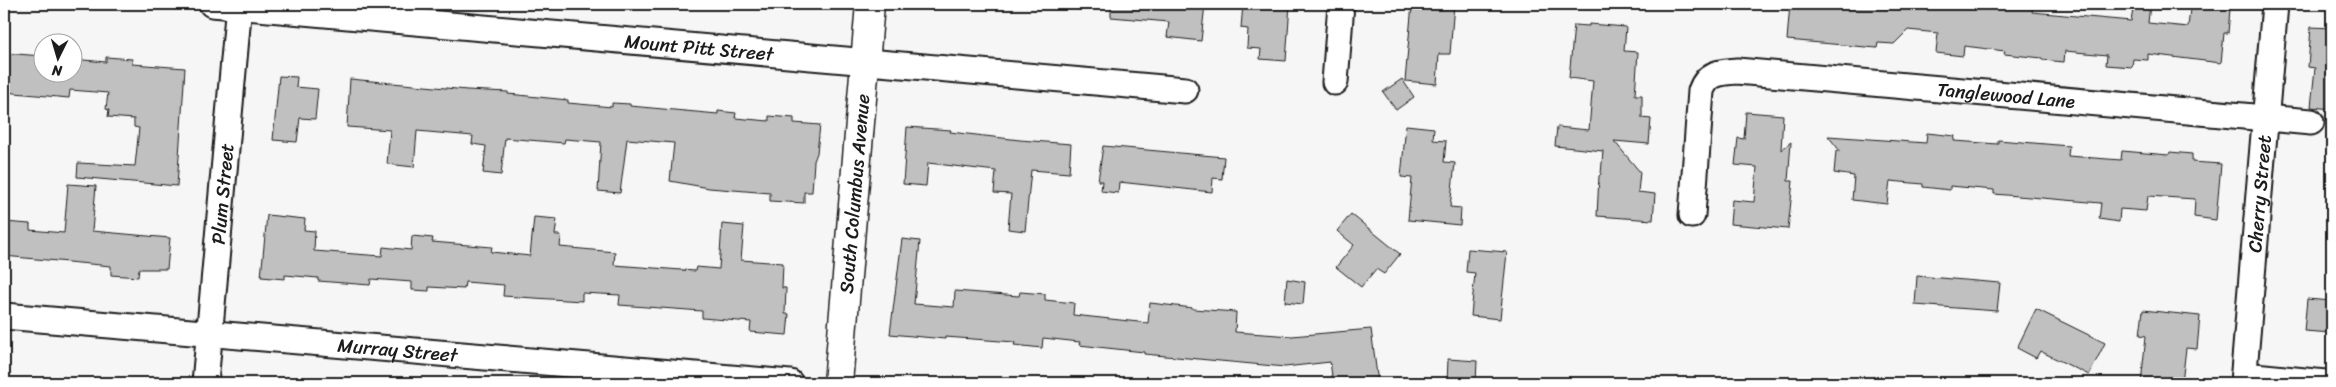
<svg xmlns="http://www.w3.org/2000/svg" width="2336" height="387" viewBox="0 0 2336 387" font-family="Sriracha,sans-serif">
<rect width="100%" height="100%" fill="#f6f6f6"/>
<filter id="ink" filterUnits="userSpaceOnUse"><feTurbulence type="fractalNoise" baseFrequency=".02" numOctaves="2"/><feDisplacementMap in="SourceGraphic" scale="10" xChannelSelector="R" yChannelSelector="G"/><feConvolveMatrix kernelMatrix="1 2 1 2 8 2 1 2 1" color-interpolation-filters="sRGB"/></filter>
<g filter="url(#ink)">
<g fill="#c0c0c0" stroke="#1c1c1c">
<path d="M1111,4H1205L1201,41L1167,37L1169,22L1111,17Z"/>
<path d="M1243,4H1290L1286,61L1260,59L1261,49L1247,48L1248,29L1241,28Z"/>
<path d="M1412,4H1454L1450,54H1439L1437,84L1405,81Z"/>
<path d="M1790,4H2033L2032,12L2131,21L2134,4H2150L2148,23L2188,27L2190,9L2197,10L2198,4H2227V9H2230L2228,33H2224L2221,63L2148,54V60L2133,59L2132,67L2106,65L2107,55L2065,51L2064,62L2042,60V58L2004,54L2005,51L1964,46L1963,56L1936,53L1938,33L1908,30L1894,44L1878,43L1877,48L1787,40Z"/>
<path d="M1589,24L1626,27L1624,51L1638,52L1635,95H1642V118L1651,119L1649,144L1614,141L1640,172L1638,192L1655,194L1653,220L1597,216L1599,176L1601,174L1603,151L1555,146L1557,127L1589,130L1593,81L1569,78L1574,25L1589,26Z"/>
<path d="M2311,27L2332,28V109L2311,107L2315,68L2308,67Z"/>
<path d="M4,53L42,56V72H72V59L106,62V57L132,59V64L185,68L177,186L77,177L78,163L135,166L139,128L134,127V119L108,117L109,110L106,109L108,93L70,90L69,98L4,92Z"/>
<path d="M279,76L297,77L296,87L318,89L315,119L300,118L297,142L273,140Z"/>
<path d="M350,79L467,90L508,92V94L568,100V103L612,107V103L630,104V106L718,114V111L736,113L735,118L769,121V116L794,118V123L820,125L817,153L814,161L812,192H804V203L770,201V193L709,188L670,181L674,143L627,139L620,193L598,191L601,142L565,139L564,143L505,138L501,175L483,173L486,146L472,144L473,136L417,131L414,167L387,164L390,130L347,127Z"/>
<path d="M1402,79L1414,97L1396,110L1383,92Z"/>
<path d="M1746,112L1783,115L1781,150L1791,142L1788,181H1793L1788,229L1730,224L1732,200L1754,202L1757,167L1735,165L1738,138L1744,139Z"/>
<path d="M1406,125L1434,128L1433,140L1446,141L1444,162L1455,163L1450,207L1461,208L1460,225L1408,220L1412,178L1401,177Z"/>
<path d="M907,127L951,130L950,132L1020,140L1071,144L1069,173L1031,170L1025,231L1008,229L1011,194L994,193L996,171L928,163L926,186L903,184Z"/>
<path d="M1927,133L1955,136L1954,141L1998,144V140L2069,146L2068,156L2121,160L2122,151L2169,155L2170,152L2192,154V162L2221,164L2216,220L2194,217L2195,199L2148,196L2146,211L2120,209L2119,222L2099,219L2101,203L1994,194V190L1950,186V190L1923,187V184L1890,181L1887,204L1852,200L1854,176L1834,173L1836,151H1840L1828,136L1926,143Z"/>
<path d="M1103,146L1224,157L1222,179L1213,178L1212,192L1119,182L1118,193L1101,191L1102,181H1098Z"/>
<path d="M68,184L96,186L92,231L170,238L167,269H139L138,277L111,275V266L4,256V222L30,224V230L64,233Z"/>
<path d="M1351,214L1400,254L1384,274L1376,269L1361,287L1336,267L1354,245L1337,231Z"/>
<path d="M267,215L305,219L304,230L315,231L314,251L382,256L383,247L411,250L412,236L433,238L432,242L492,247L491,252L530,256L534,217L557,219L555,235H561L560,247L615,252L614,265L695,271L696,267L719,269L722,224L744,226L741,260L783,263L782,288H786L785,314H789L787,335L750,332L751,322L702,318V311L619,305L620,295L582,293V301L503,296L504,285L465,282L464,289L429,287V291L412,290V282L371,279L370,285L318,281V278L285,275V279L261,277Z"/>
<path d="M902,239L920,241L914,304L954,307L955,291L1019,296L1020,292L1045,294V300L1074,303L1073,315L1148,323L1150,303L1193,308V309L1236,312L1235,332L1292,336L1371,329L1378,383H1333L1330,362L1285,367L1144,354V352L1079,345L1080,342L1043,338L1042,348L1014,345L1015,342L945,337V339L890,334Z"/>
<path d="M1468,249L1507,252L1500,319L1471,316L1475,273L1466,272Z"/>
<path d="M1917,276L2000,283L1997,311L1915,305Z"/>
<path d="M1287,279L1305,282L1303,304L1285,302Z"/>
<path d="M2307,299L2332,301V333L2304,331Z"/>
<path d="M2036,309L2105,343L2089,375L2040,351L2036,358L2017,348Z"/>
<path d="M2143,310L2200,316L2197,349L2186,348L2182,383H2141L2146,336L2140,335Z"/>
<path d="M1448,359L1477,361L1476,383H1447Z"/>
</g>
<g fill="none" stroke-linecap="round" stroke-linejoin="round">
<defs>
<g id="minor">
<path id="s1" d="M212,4L1185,90"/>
<path d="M1335,82L1341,4"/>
<path id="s2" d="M1692,215L1701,91C1707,73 1720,72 1737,71L2311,122"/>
<path id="s3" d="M4,316L790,383"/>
<path d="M2244,375L2326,383"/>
<path id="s4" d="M205,383L239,4"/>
<path id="s5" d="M2243,383L2275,4"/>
</g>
<g id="major">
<path id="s6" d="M838,383L870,4"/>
</g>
</defs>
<use href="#minor" stroke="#1c1c1c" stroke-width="29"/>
<use href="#major" stroke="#1c1c1c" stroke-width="31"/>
<use href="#minor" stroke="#fff" stroke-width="25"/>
<use href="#major" stroke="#fff" stroke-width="28"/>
</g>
</g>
<g text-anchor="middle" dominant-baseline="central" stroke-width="4.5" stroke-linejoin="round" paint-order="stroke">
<g font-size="19" fill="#1c1c1c" stroke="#fff">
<text stroke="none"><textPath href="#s1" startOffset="489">Mount Pitt Street</textPath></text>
<text stroke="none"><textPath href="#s2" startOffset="439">Tanglewood Lane</textPath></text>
<text stroke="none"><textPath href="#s4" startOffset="190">Plum Street</textPath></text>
<text stroke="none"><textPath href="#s5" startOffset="190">Cherry Street</textPath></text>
<text stroke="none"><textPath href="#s6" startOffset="190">South Columbus Avenue</textPath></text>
<text stroke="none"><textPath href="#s3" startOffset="395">Murray Street</textPath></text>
</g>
</g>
<rect width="2336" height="387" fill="none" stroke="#fff" stroke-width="20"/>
<rect x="10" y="10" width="2316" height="367" fill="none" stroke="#1c1c1c" stroke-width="2" filter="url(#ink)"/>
<g transform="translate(58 58) rotate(185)"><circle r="24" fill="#ffffff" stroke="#a4a4a4"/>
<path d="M0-4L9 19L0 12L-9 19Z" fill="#1c1c1c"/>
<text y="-8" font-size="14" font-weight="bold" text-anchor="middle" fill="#1c1c1c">N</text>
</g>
</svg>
